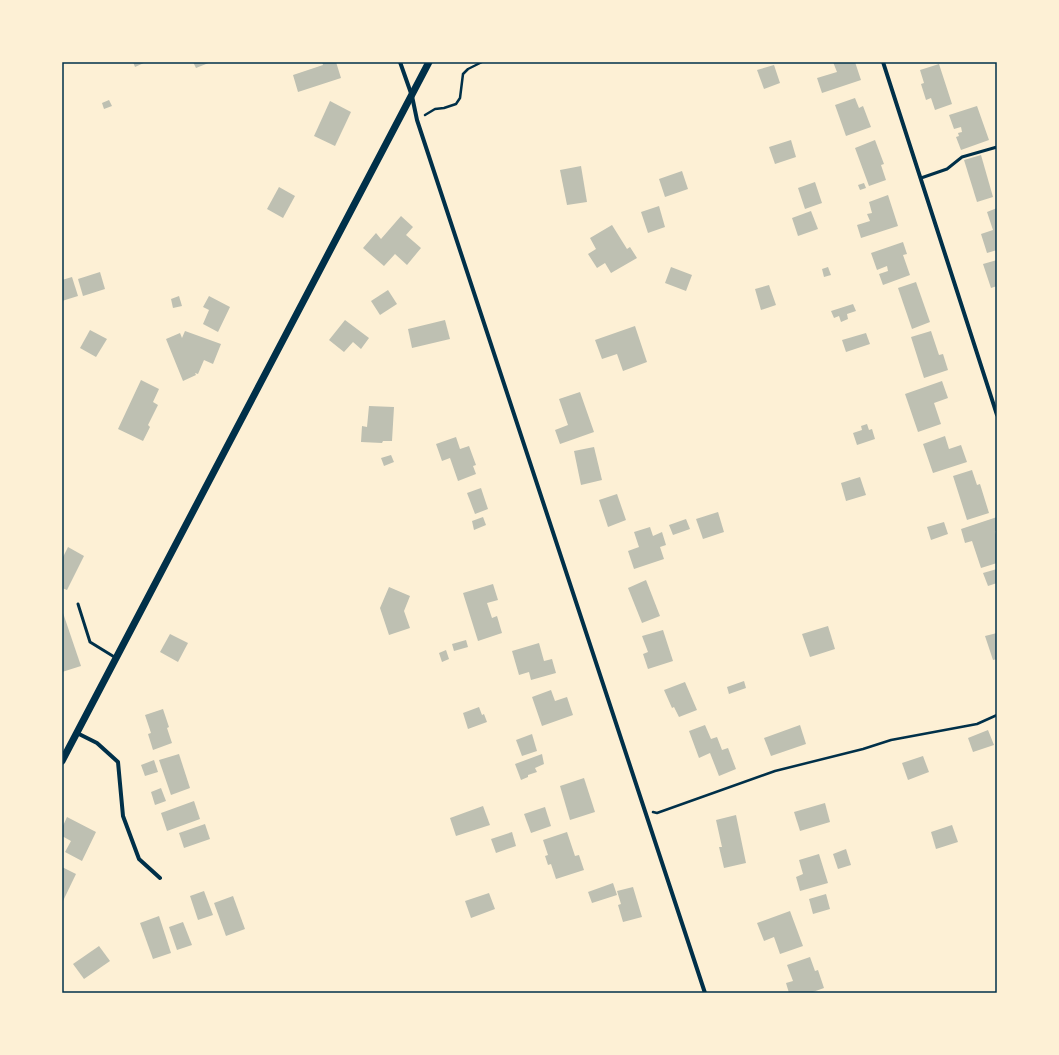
<svg xmlns="http://www.w3.org/2000/svg" width="1059" height="1055" viewBox="0 0 1059 1055" font-family="Bitter,serif">
<rect width="100%" height="100%" fill="#fdf0d5"/>
<g fill="#bec0b2">
<path d="M133,62H146L135,67Z"/>
<path d="M193,62H211L196,68Z"/>
<path d="M322,62H336L341,78L298,92L293,75L323,65Z"/>
<path d="M833,62H855L861,80L822,93L817,78L837,72Z"/>
<path d="M939,64L952,104L935,110L931,98L926,100L921,84L924,83L920,70Z"/>
<path d="M774,65L780,83L764,89L757,70Z"/>
<path d="M855,98L859,108L863,106L871,127L846,136L835,105Z"/>
<path d="M109,100L112,106L104,109L102,103Z"/>
<path d="M330,101L351,112L335,146L314,136Z"/>
<path d="M977,106L989,140L961,150L956,137L959,136L958,133L962,132L961,127L954,129L949,115Z"/>
<path d="M791,140L796,157L775,164L769,147Z"/>
<path d="M875,140L884,164L881,165L886,180L869,186L855,148Z"/>
<path d="M981,155L993,197L977,202L964,160Z"/>
<path d="M581,166L587,202L567,205L560,170Z"/>
<path d="M682,171L688,189L665,197L659,179Z"/>
<path d="M815,182L822,203L805,209L798,188Z"/>
<path d="M864,183L866,188L860,190L858,185Z"/>
<path d="M279,187L295,196L283,218L267,209Z"/>
<path d="M888,195L898,226L861,238L857,225L870,221L867,214L872,213L869,202Z"/>
<path d="M659,206L665,227L648,233L641,212Z"/>
<path d="M997,208V250L987,253L981,234L993,230L987,212Z"/>
<path d="M811,211L818,229L798,236L792,218Z"/>
<path d="M401,216L413,227L406,235L421,248L407,265L395,254L384,266L363,248L376,233L381,239Z"/>
<path d="M612,225L627,249L630,247L637,258L611,273L605,263L597,268L588,254L596,249L590,238Z"/>
<path d="M903,242L907,254L903,255L910,275L883,285L879,274L888,271L887,266L877,270L871,253Z"/>
<path d="M997,260V286L991,288L983,264Z"/>
<path d="M671,267L692,275L686,291L665,283Z"/>
<path d="M828,267L831,275L824,277L822,269Z"/>
<path d="M100,272L105,289L83,296L78,279Z"/>
<path d="M72,277L78,296L62,301V280Z"/>
<path d="M916,282L930,322L912,329L898,288Z"/>
<path d="M769,285L776,305L761,310L755,289Z"/>
<path d="M388,290L397,304L380,315L371,301Z"/>
<path d="M179,296L182,306L173,308L171,299Z"/>
<path d="M209,296L230,307L218,332L203,324L209,310L203,307Z"/>
<path d="M853,304L856,311L847,314L848,319L841,322L839,316L834,318L831,311Z"/>
<path d="M345,320L369,338L361,349L353,342L344,352L329,340Z"/>
<path d="M445,320L450,339L412,348L408,329Z"/>
<path d="M635,326L647,362L623,371L617,354L602,359L595,340Z"/>
<path d="M90,330L107,339L96,357L80,348Z"/>
<path d="M185,331L221,344L213,364L204,360L198,374L195,373L196,375L183,381L166,339L180,333L182,338Z"/>
<path d="M931,331L939,355L943,354L948,370L924,378L911,337Z"/>
<path d="M866,333L870,344L846,352L842,340Z"/>
<path d="M141,380L159,389L153,402L158,405L148,425L150,427L143,441L118,429Z"/>
<path d="M942,381L948,398L934,403L941,424L918,432L905,394Z"/>
<path d="M580,392L594,432L560,444L555,430L568,425L559,399Z"/>
<path d="M369,406L394,407L392,441H383L382,443L361,442L362,426L367,427Z"/>
<path d="M867,424L869,430L872,429L875,439L857,445L853,433L862,430L861,426Z"/>
<path d="M945,436L949,449L961,445L967,462L933,473L923,444Z"/>
<path d="M456,437L460,449L469,446L476,465L473,466L476,474L458,481L450,458L442,461L436,444Z"/>
<path d="M594,447L602,480L581,485L574,451Z"/>
<path d="M391,455L394,462L384,466L381,458Z"/>
<path d="M972,470L977,485L980,484L989,513L967,520L953,476Z"/>
<path d="M860,477L866,495L846,501L841,483Z"/>
<path d="M481,488L488,509L475,514L467,493Z"/>
<path d="M617,494L626,520L608,527L599,500Z"/>
<path d="M718,512L724,532L703,539L696,519Z"/>
<path d="M483,517L486,525L474,530L472,521Z"/>
<path d="M997,517V530L995,531L997,538V563L981,568L972,541L965,543L961,529Z"/>
<path d="M686,519L690,529L673,535L669,525Z"/>
<path d="M944,522L948,534L931,540L927,527Z"/>
<path d="M650,527L653,536L662,532L666,545L660,547L664,559L634,569L628,551L639,547L634,532Z"/>
<path d="M68,547L84,556L67,590L62,588V559Z"/>
<path d="M997,569V583L988,586L983,573Z"/>
<path d="M646,580L660,616L642,623L628,588Z"/>
<path d="M493,584L498,600L487,603L492,618L497,616L502,633L478,641L463,593Z"/>
<path d="M389,587L410,596L404,611L410,628L389,635L380,608Z"/>
<path d="M62,610L81,666L62,672Z"/>
<path d="M828,626L835,649L810,657L802,634Z"/>
<path d="M663,630L673,661L648,669L643,654L648,652L642,636Z"/>
<path d="M997,633V659L993,660L985,636Z"/>
<path d="M170,634L188,643L178,662L160,652Z"/>
<path d="M466,640L468,647L454,651L452,644Z"/>
<path d="M539,643L544,661L552,659L556,673L531,680L529,672L519,675L512,651Z"/>
<path d="M446,650L449,659L442,662L439,653Z"/>
<path d="M744,681L746,688L729,694L727,687Z"/>
<path d="M685,682L697,710L679,717L674,707L672,708L664,690Z"/>
<path d="M551,690L555,701L567,697L573,715L542,726L532,697Z"/>
<path d="M479,707L482,715L484,714L487,722L468,729L463,713Z"/>
<path d="M163,709L169,727L167,728L172,743L153,750L148,734L151,733L145,715Z"/>
<path d="M705,725L711,739L717,737L722,750L728,748L736,769L719,776L710,753L699,758L689,731Z"/>
<path d="M800,725L806,744L771,756L764,738Z"/>
<path d="M988,730L994,745L973,752L968,738Z"/>
<path d="M532,734L537,751L522,756L516,740Z"/>
<path d="M179,754L190,788L171,795L159,760Z"/>
<path d="M542,754L544,764L535,768L537,772L528,775V777L521,780L515,764Z"/>
<path d="M923,756L929,772L908,780L902,763Z"/>
<path d="M154,760L158,772L145,776L141,765Z"/>
<path d="M584,778L595,812L570,820L560,786Z"/>
<path d="M161,788L166,801L155,805L151,792Z"/>
<path d="M194,801L200,819L167,831L161,813Z"/>
<path d="M825,803L830,822L800,831L794,812Z"/>
<path d="M483,806L490,825L456,836L450,818Z"/>
<path d="M545,807L551,826L531,833L524,814Z"/>
<path d="M736,815L746,863L724,868L719,847H722L716,820Z"/>
<path d="M67,817L96,832L82,861L65,852L71,841L62,836V828Z"/>
<path d="M205,824L210,839L184,848L179,833Z"/>
<path d="M952,825L958,842L936,849L931,832Z"/>
<path d="M512,832L516,846L496,853L491,839Z"/>
<path d="M567,832L575,856L579,855L584,870L556,879L551,864L548,865L545,856L548,855L543,840Z"/>
<path d="M846,849L851,865L838,869L833,854Z"/>
<path d="M819,854L828,883L800,891L796,877L803,874L799,860Z"/>
<path d="M62,867L76,874L62,903Z"/>
<path d="M613,883L617,895L592,903L588,892Z"/>
<path d="M633,887L642,917L623,922L618,905L621,904L617,891Z"/>
<path d="M204,891L213,915L198,920L190,896Z"/>
<path d="M489,893L495,909L471,918L465,901Z"/>
<path d="M826,894L830,909L813,914L809,899Z"/>
<path d="M233,896L245,929L226,936L214,903Z"/>
<path d="M790,911L803,946L780,954L774,937L764,941L757,923Z"/>
<path d="M159,916L171,953L153,959L140,923Z"/>
<path d="M183,922L192,945L177,950L169,927Z"/>
<path d="M99,946L110,961L84,979L73,964Z"/>
<path d="M810,957L815,971L818,970L824,988L810,993H789L786,983L793,981L787,965Z"/>
</g>
<g fill="none" stroke-linecap="round" stroke-linejoin="round">
<g stroke="#003049" stroke-width="2.5">
<path d="M425,115L435,109L444,108L456,104L460,98L463,74L468,69L482,62"/>
<path d="M653,812L657,813L775,771L863,749L891,740L977,724L997,715"/>
</g>
<g stroke="#003049" stroke-width="3">
<path d="M921,178L947,169L962,157L997,147"/>
<path d="M78,604L90,642L116,658"/>
</g>
<g stroke="#003049" stroke-width="4">
<path d="M400,62L412,96L417,120L705,993"/>
<path d="M883,62L997,415"/>
<path d="M77,733L97,743L118,762L123,816L139,859L160,878"/>
</g>
<path stroke="#003049" stroke-width="7" d="M62,761L429,62"/>
</g>
<rect width="1059" height="1055" fill="none" stroke="#fdf0d5" stroke-width="126"/>
<rect x="63" y="63" width="933" height="929" fill="none" stroke="#003049" stroke-width="1.5"/>
</svg>
